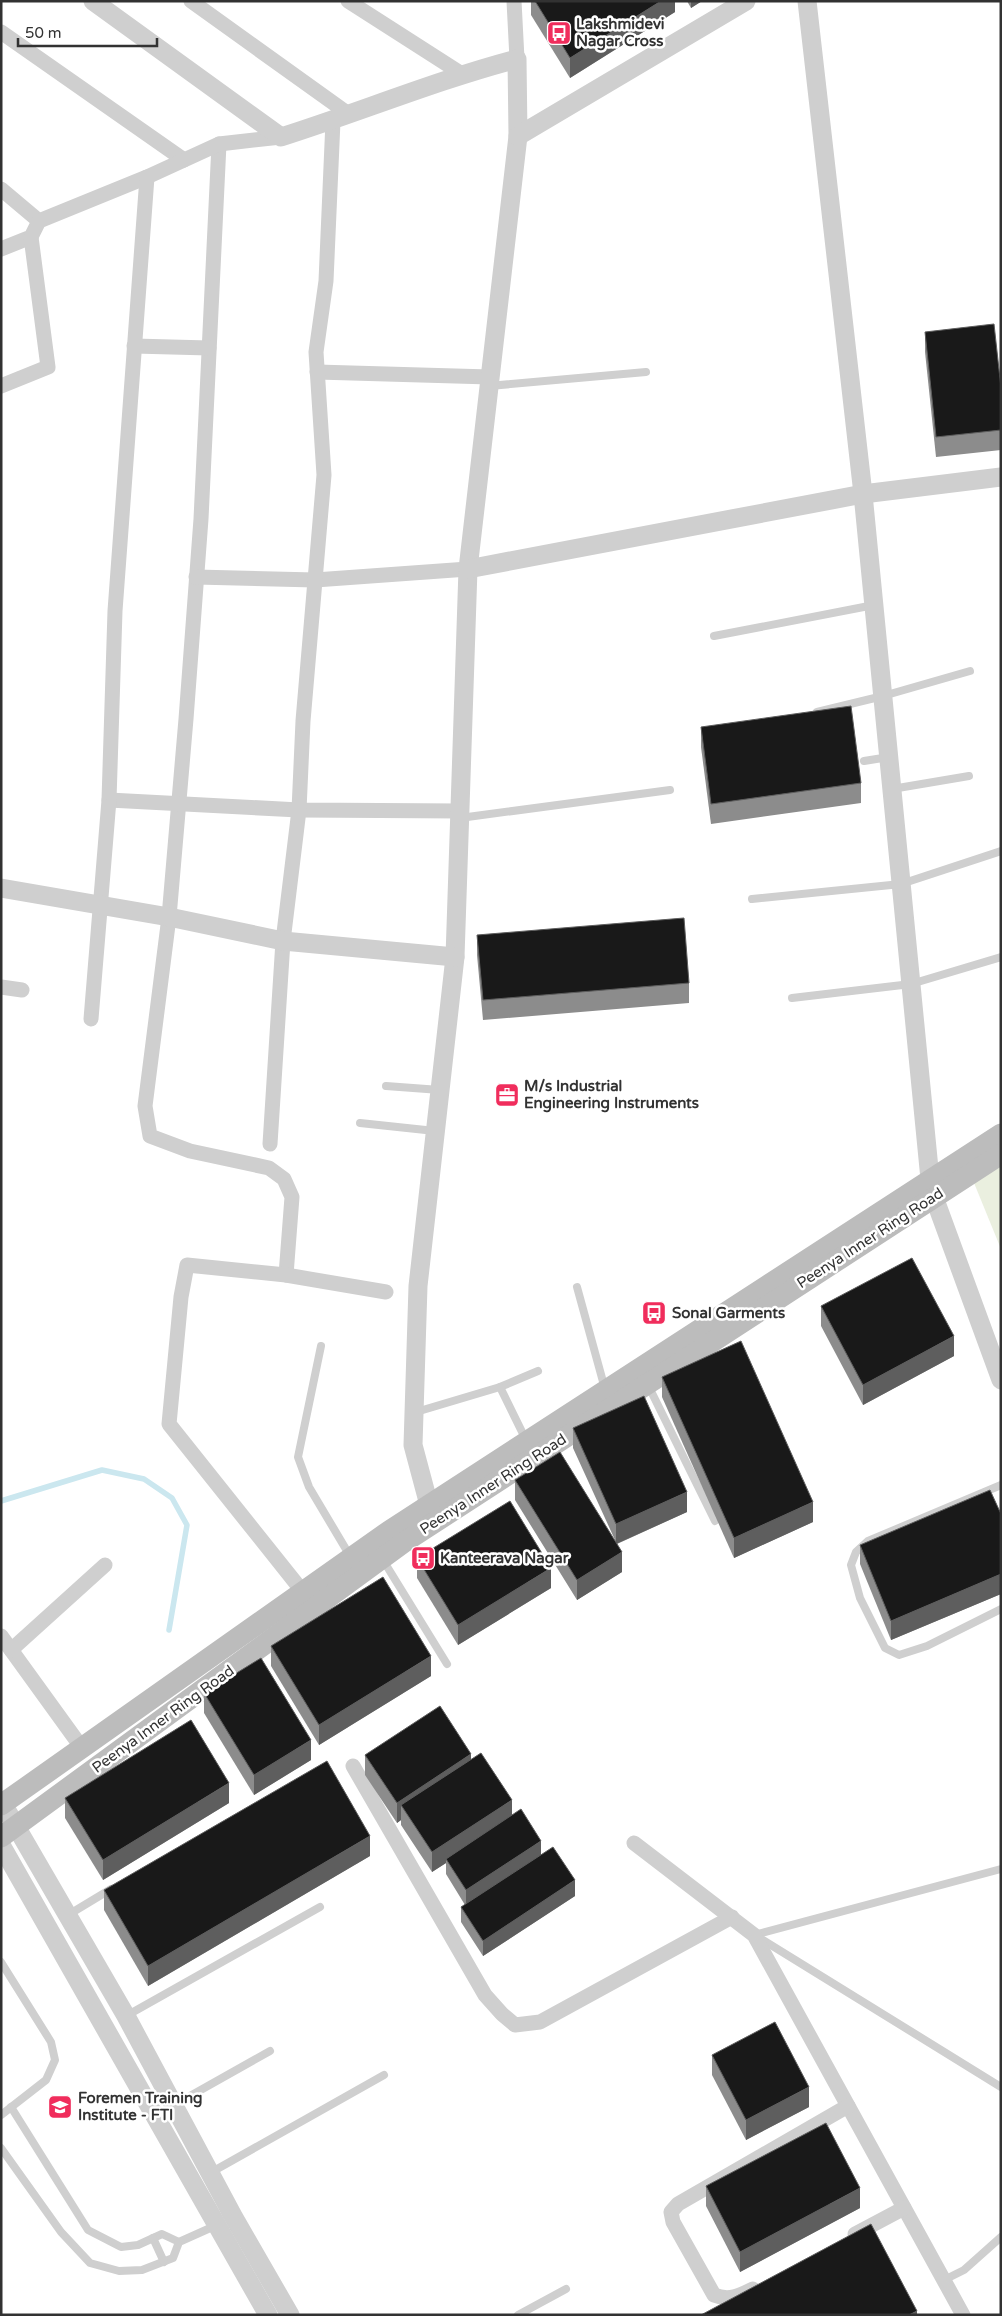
<svg xmlns="http://www.w3.org/2000/svg" width="1002" height="2316" viewBox="0 0 1002 2316" font-family="'Varela Round',sans-serif">
<style>
.green{fill:#eaefdf}
.lines{fill:none;stroke-linecap:round;stroke-linejoin:round}
.stream{stroke:#cbe7ef;stroke-width:5.5}
.service{stroke:#cfcfcf;stroke-width:8}
.minor{stroke:#cfcfcf;stroke-width:15}
.tertiary{stroke:#cfcfcf;stroke-width:19}
.secondary{stroke:#bcbcbc;stroke-width:21}
.wall{fill:#8c8c8c}
.shaded-wall{fill:#5e5e5e}
.building{fill:#191919;stroke:#5e5e5e}
.labels{text-anchor:middle;stroke-width:5;stroke-linejoin:round;paint-order:stroke}
.poi-label{font-size:15px;font-weight:bold;fill:#323232;stroke:#fff;text-anchor:start}
.street-label{font-size:15px;fill:#323232;stroke:#fff}
</style>
<rect width="100%" height="100%" fill="#fff"/>
<polygon class="green" points="1001,1162 1001,1249 972,1178"/>
<g class="lines">
<polyline class="stream" points="1,1501 102,1470 144,1479 172,1498 187,1525 169,1630"/>
<g class="service">
<polyline points="489,386 646,372"/>
<polyline points="714,636 874,605"/>
<polyline points="817,712 883,696 970,671"/>
<polyline points="864,761 889,757"/>
<polyline points="892,789 969,776"/>
<polyline points="460,818 670,790"/>
<polyline points="752,899 901,884 1001,851"/>
<polyline points="792,998 911,984 1001,957"/>
<polyline points="386,1086 440,1090"/>
<polyline points="360,1123 435,1131"/>
<polyline points="577,1287 605,1389"/>
<polyline points="321,1346 298,1457 309,1487 350,1556"/>
<polyline points="648,1385 715,1521"/>
<polyline points="500,1387 538,1371"/>
<polyline points="416,1412 500,1387 526,1440"/>
<polyline points="1001,1485 868,1541 856,1552 851,1565 860,1598 885,1648 899,1655 927,1646 1001,1609"/>
<polyline points="383,1560 447,1664"/>
<polyline points="68,1915 111,1889"/>
<polyline points="754,1935 1001,1869"/>
<polyline points="758,1937 1001,2087"/>
<polyline points="1,1962 51,2042 55,2060 46,2080 1,2115"/>
<polyline points="126,2016 320,1907"/>
<polyline points="174,2105 270,2051"/>
<polyline points="11,2107 88,2230 121,2247 138,2245 162,2234 179,2242"/>
<polyline points="1,2148 61,2232 90,2263 119,2271 142,2270 173,2258 179,2242 217,2225"/>
<polyline points="210,2173 384,2075"/>
<polyline points="153,2238 164,2262"/>
<polyline points="944,2280 964,2270 1001,2237"/>
<polyline points="518,2315 566,2289"/>
</g>
<g class="minor">
<polyline points="191,1 350,115"/>
<polyline points="348,1 462,74"/>
<polyline points="514,1 517,59"/>
<polyline points="1,32 184,160"/>
<polyline points="219,144 201,519 186,719 169,917 145,1106 150,1136 190,1151 269,1168 284,1179 292,1197 286,1275"/>
<polyline points="1,189 39,221"/>
<polyline points="1,249 31,237 39,221 147,177 219,144 281,137"/>
<polyline points="134,346 209,348"/>
<polyline points="317,372 490,377"/>
<polyline points="1,386 48,367 31,237"/>
<polyline points="196,577 315,580 468,569"/>
<polyline points="109,800 299,810 460,811"/>
<polyline points="1,987 22,990"/>
<polyline points="91,1019 109,800 115,611 147,177"/>
<polyline points="270,1144 283,941 299,810 303,721 324,475 316,352 326,281 333,121"/>
<polyline points="303,1592 169,1424 181,1297 187,1265 286,1275 386,1292"/>
<polyline points="1,1636 82,1748"/>
<polyline points="11,1650 105,1565"/>
<polyline points="353,1766 485,1995 502,2014 515,2025 540,2022 732,1917"/>
<polyline points="634,1843 754,1935 963,2315"/>
<polyline points="855,2234 904,2208"/>
<path d="M753,2289c-14,7 -24,12 -39,6l-41,-73 -2,-10 7,-8 170,-98"/>
</g>
<g class="tertiary">
<path d="M93,1l188,136c79,-25 156,-57 236,-78l1,77 -50,433 -13,388 -37,329 -5,159 16,60 6,13"/>
<polyline points="807,1 863,494 930,1179 934,1197 1001,1380"/>
<polyline points="518,136 746,1"/>
<polyline points="468,569 863,494 1001,477"/>
<polyline points="1,888 169,917 283,941 455,957"/>
<polyline points="3,1804 126,2016 233,2216 290,2315"/>
<polyline points="1,1845 268,2315"/>
</g>
<g class="secondary">
<polyline points="1,1805 389,1531 1001,1134"/>
<polyline points="1,1837 403,1543 1001,1154"/>
</g>
</g>
<g class="wall">
<polygon points="531,1 675,1 675,12 570,78 531,15"/>
<polygon points="687,1 702,1 691,8"/>
<polygon points="925,332 1001,388 1001,450 936,457 925,352"/>
<polygon points="701,727 861,783 861,803 711,824 701,747"/>
<polygon points="477,935 689,983 689,1003 483,1020 477,955"/>
<polygon points="821,1306 954,1356 863,1405 821,1326"/>
<polygon points="662,1377 813,1522 734,1558 662,1397"/>
<polygon points="573,1428 687,1512 617,1544 622,1572 577,1600 515,1500 515,1480 615,1540 573,1448"/>
<polygon points="1001,1514 1001,1594 891,1640 860,1564 860,1545"/>
<polygon points="417,1558 551,1588 458,1645 417,1578"/>
<polygon points="271,1646 431,1676 319,1745 271,1666"/>
<polygon points="204,1693 311,1760 254,1795 204,1713"/>
<polygon points="365,1755 471,1759 512,1815 541,1854 575,1896 483,1956 461,1922 461,1907 465,1905 446,1874 446,1863 432,1872 401,1825 401,1820 397,1823 365,1775"/>
<polygon points="65,1798 229,1803 103,1880 65,1818"/>
<polygon points="370,1856 148,1986 104,1910 104,1890"/>
<polygon points="712,2055 809,2107 746,2140 712,2075"/>
<polygon points="706,2186 860,2208 740,2272 706,2206"/>
</g>
<g class="shaded-wall">
<polygon points="661,1 675,1 675,12 570,78 570,58"/>
<polygon points="691,1 702,1 691,8"/>
<polygon points="954,1336 954,1356 863,1405 863,1385"/>
<polygon points="687,1492 687,1512 616,1544 616,1524"/>
<polygon points="813,1502 813,1522 734,1558 734,1538"/>
<polygon points="622,1552 622,1572 577,1600 577,1580"/>
<polygon points="551,1568 551,1588 458,1645 458,1625"/>
<polygon points="1001,1574 1001,1594 891,1640 891,1621"/>
<polygon points="431,1656 431,1676 319,1745 319,1725"/>
<polygon points="311,1740 311,1760 254,1795 254,1775"/>
<polygon points="471,1754 471,1774 401,1805 401,1820 397,1823 397,1803"/>
<polygon points="229,1783 229,1803 103,1880 103,1860"/>
<polygon points="512,1800 512,1820 446,1859 446,1863 432,1872 432,1852"/>
<polygon points="370,1836 370,1856 148,1986 148,1966"/>
<polygon points="541,1841 541,1856 466,1906 466,1890"/>
<polygon points="575,1880 575,1896 483,1956 483,1941"/>
<polygon points="809,2087 809,2107 746,2140 746,2120"/>
<polygon points="860,2188 860,2208 740,2272 740,2252"/>
<polygon points="917,2311 917,2315 909,2315"/>
</g>
<g class="building">
<polygon points="535,1 661,1 570,58"/>
<polygon points="994,324 1001,388 1001,430 936,437 925,332"/>
<polygon points="851,706 861,783 711,804 701,727"/>
<polygon points="684,918 689,983 483,1000 477,935"/>
<polygon points="912,1258 954,1336 863,1385 821,1306"/>
<polygon points="741,1341 813,1502 734,1538 662,1377"/>
<polygon points="644,1396 687,1492 616,1524 573,1428"/>
<polygon points="560,1452 622,1552 577,1580 515,1480"/>
<polygon points="990,1490 1001,1514 1001,1574 891,1621 860,1545"/>
<polygon points="510,1501 551,1568 458,1625 417,1558"/>
<polygon points="383,1577 431,1656 319,1725 271,1646"/>
<polygon points="261,1658 311,1740 254,1775 204,1693"/>
<polygon points="440,1706 471,1754 397,1803 365,1755"/>
<polygon points="191,1720 229,1783 103,1860 65,1798"/>
<polygon points="481,1753 512,1800 432,1852 401,1805"/>
<polygon points="327,1761 370,1836 148,1966 104,1890"/>
<polygon points="521,1809 541,1841 466,1890 446,1859"/>
<polygon points="553,1847 575,1880 483,1941 461,1907"/>
<polygon points="775,2022 809,2087 746,2120 712,2055"/>
<polygon points="826,2123 860,2188 740,2252 706,2186"/>
<polygon points="871,2224 917,2311 909,2315 701,2315"/>
</g>
<defs>
<symbol id="bus-square" viewBox="-11 -11 22 22"><rect x="-9" y="-9" width="18" height="18" rx="4" fill="#f02d5c" stroke="#fff"/><path d="M-5-6H5V4H4V6H2V4H-2V6H-4V4H-5ZM-3.5-4V0h7V-4ZM-3.5 1.2v1.5H-2V1.2ZM2 1.2v1.5H3.5V1.2Z" fill="#fff"/></symbol>
<symbol id="office-square" viewBox="-11 -11 22 22"><rect x="-9" y="-9" width="18" height="18" rx="4" fill="#f02d5c" stroke="#fff"/><path d="M-6-3h4V-5.5h4V-3h4V5H-6ZM-1-4.5V-3h2v-1.5ZM-6 0V1H6V0Z" fill="#fff"/></symbol>
<symbol id="university-square" viewBox="-11 -11 22 22"><rect x="-9" y="-9" width="18" height="18" rx="4" fill="#f02d5c" stroke="#fff"/><path d="M0-5L7-2L0 1L-7-2ZM-4 1L0 2.5L4 1V4Q0 6-4 4Z" fill="#fff"/></symbol>
</defs>
<g fill-rule="evenodd">
<use href="#bus-square" x="545" y="19" width="28" height="28"/>
<use href="#office-square" x="493" y="1081" width="28" height="28"/>
<use href="#bus-square" x="640" y="1299" width="28" height="28"/>
<use href="#bus-square" x="409" y="1544" width="28" height="28"/>
<use href="#university-square" x="46" y="2093" width="28" height="28"/>
</g>
<g class="labels">
<g class="poi-label">
<text x="576" y="29">Lakshmidevi<tspan x="576" dy="17">Nagar Cross</tspan></text>
<text x="524" y="1091">M/s Industrial<tspan x="524" dy="17">Engineering Instruments</tspan></text>
<text x="672" y="1318">Sonal Garments</text>
<text x="440" y="1563">Kanteerava Nagar</text>
<text x="78" y="2103">Foremen Training<tspan x="78" dy="17">Institute - FTI</tspan></text>
</g>
<g class="street-label">
<text transform="translate(870 1238) rotate(-33)" y="5">Peenya Inner Ring Road</text>
<text transform="translate(493 1484) rotate(-33)" y="5">Peenya Inner Ring Road</text>
<text transform="translate(163 1719) rotate(-36)" y="5">Peenya Inner Ring Road</text>
</g>
</g>
<rect width="1002" height="2316" fill="none" stroke="#323232" stroke-width="5"/>
<path d="M18 38v8h139v-8" fill="none" stroke="#323232" stroke-width="2.5"/>
<text x="25" y="38" font-size="15" fill="#323232" stroke="#ffffff" stroke-width="4" paint-order="stroke">50 m</text>
</svg>
